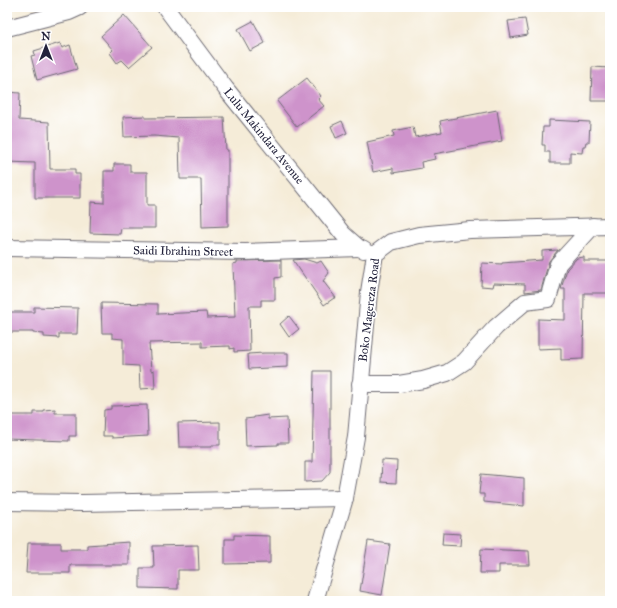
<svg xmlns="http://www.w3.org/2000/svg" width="617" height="608" viewBox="0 0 617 608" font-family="'IM FELL Great Primer',serif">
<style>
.building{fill:#ce93cb}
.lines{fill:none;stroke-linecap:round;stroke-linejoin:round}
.minor-casing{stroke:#6c6972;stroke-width:18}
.minor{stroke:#fff;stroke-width:16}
.labels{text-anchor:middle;stroke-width:3.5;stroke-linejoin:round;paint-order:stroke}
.street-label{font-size:12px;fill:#22223b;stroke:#fff}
</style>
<rect width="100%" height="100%" fill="#fff"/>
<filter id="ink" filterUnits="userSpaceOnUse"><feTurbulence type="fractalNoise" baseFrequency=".025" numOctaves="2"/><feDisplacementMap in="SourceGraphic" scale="8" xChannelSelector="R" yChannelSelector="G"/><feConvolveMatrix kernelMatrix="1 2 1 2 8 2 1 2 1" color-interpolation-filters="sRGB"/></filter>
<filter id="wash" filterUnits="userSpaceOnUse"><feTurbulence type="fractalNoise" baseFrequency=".012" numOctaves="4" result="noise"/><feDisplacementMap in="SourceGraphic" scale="16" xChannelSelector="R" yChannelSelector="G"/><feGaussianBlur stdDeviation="0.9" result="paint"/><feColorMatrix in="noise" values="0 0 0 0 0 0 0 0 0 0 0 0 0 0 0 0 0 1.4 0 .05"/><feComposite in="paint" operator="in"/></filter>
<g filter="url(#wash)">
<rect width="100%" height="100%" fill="#f5ecd8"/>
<g id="blocks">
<g class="building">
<polygon points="124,15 152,47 129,67 122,60 117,63 110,53 113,50 101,36"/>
<polygon points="525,19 528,35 511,38 508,21"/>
<polygon points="253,21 265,43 250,51 238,29"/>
<polygon points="60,43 62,48 70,45 77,69 37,80 31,56 35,55 34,51"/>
<polygon points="592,67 610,68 610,101 591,101"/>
<polygon points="307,78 321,96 318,99 324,106 297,127 277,101"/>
<polygon points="7,92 20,93 19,120 49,122 50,169 75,169 75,174 80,174 80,198 35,198 35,163 7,162"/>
<polygon points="497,110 502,141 434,154 435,159 421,162 422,168 393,173 393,168 373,172 367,142 394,136 393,131 413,127 415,137 442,132 440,121"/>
<polygon points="145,116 145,118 224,117 226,150 228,150 228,226 202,227 201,179 180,179 179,138 154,136 124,137 123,117"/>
<polygon points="549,120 590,122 589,142 586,142 585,146 583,146 582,153 570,152 570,163 550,163 550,152 545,152 545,145 542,145 543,127 549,127"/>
<polygon points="342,121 347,133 336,138 331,126"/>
<polygon points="114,164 130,164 130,172 147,172 147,205 155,205 155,228 121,228 120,234 90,233 91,202 104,203 104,171 114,171"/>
<polygon points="558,250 549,261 541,290 525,292 525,284 494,283 493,287 481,286 482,263 502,264 502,263 542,260 542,251"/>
<polygon points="584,257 584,261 610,261 610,293 584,293 583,359 561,360 561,348 538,349 538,319 565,320 565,289 561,289 567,269 577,258"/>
<polygon points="304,259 317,263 321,261 329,273 323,281 336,298 334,298 324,305 293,260"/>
<polygon points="281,260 281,277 275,278 275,300 261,300 261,306 249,306 250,351 234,352 234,348 230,349 230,346 202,347 202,342 149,343 151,371 154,370 155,388 140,389 139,366 123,365 123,339 112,338 112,333 102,333 101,303 158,304 158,314 206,312 207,318 235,317 233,264 237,263 237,261"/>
<polygon points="34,307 78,308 77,334 59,334 59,338 44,337 44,334 33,333 33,332 7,332 7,312 34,312"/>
<polygon points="289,316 299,329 289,337 280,324"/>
<polygon points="264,353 288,353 288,367 249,369 248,354"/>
<polygon points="314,371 330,371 330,472 322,481 305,482 305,462 312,462"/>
<polygon points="147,405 148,436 112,438 112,436 103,436 104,410 111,409 111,406"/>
<polygon points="55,409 55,413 76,413 76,436 69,436 69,441 7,439 7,415 34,415 34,412 43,412 43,410"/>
<polygon points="268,415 268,419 287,418 288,443 278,443 278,445 246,446 245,419 254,418 254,417"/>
<polygon points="220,422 220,445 212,445 212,447 179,447 178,423"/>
<polygon points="382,460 397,461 396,483 381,482"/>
<polygon points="481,474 524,478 524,506 484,502 484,494 479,494"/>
<polygon points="443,533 461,534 460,546 442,545"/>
<polygon points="234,535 270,536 270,563 225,564 225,539 234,539"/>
<polygon points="368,541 390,544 382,595 360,591"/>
<polygon points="129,542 129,565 70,565 70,573 26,573 28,543 61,543 61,549 87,549 87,545"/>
<polygon points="198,545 199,570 178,570 178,589 140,588 140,568 154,568 153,546"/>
<polygon points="481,549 529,551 530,565 499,565 499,573 480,573"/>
</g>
</g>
</g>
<g filter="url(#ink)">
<use href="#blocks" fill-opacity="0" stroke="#6c6972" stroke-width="1"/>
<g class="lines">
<defs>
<g id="minor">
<polyline points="165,7 226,89 343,234 359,248 364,250"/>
<polyline points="7,28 69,12 80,7"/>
<polyline points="7,248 245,252 359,248"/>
<polyline points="360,384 399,384 423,380 447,373 464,362 496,327 525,302 548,299 558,264 593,226"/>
<polyline points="7,502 82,503 345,498"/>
<polyline points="315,601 345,498 356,437 369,292 375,254 391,242 419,235 470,230 610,226"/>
</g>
</defs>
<use href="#minor" class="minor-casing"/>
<use href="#minor" class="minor"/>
</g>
</g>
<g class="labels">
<g class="street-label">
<text transform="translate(264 136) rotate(51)" y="4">Lulu Makindara Avenue</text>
<text transform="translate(183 251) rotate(1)" y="4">Saidi Ibrahim Street</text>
<text transform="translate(369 310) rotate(-83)" y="4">Boko Magereza Road</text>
</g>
</g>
<rect width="617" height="608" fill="none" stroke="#fff" stroke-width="24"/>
<g transform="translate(46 46)" stroke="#ffffff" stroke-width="3" paint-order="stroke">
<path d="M0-3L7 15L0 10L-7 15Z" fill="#22223b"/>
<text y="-6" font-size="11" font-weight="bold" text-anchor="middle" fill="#22223b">N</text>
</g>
</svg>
